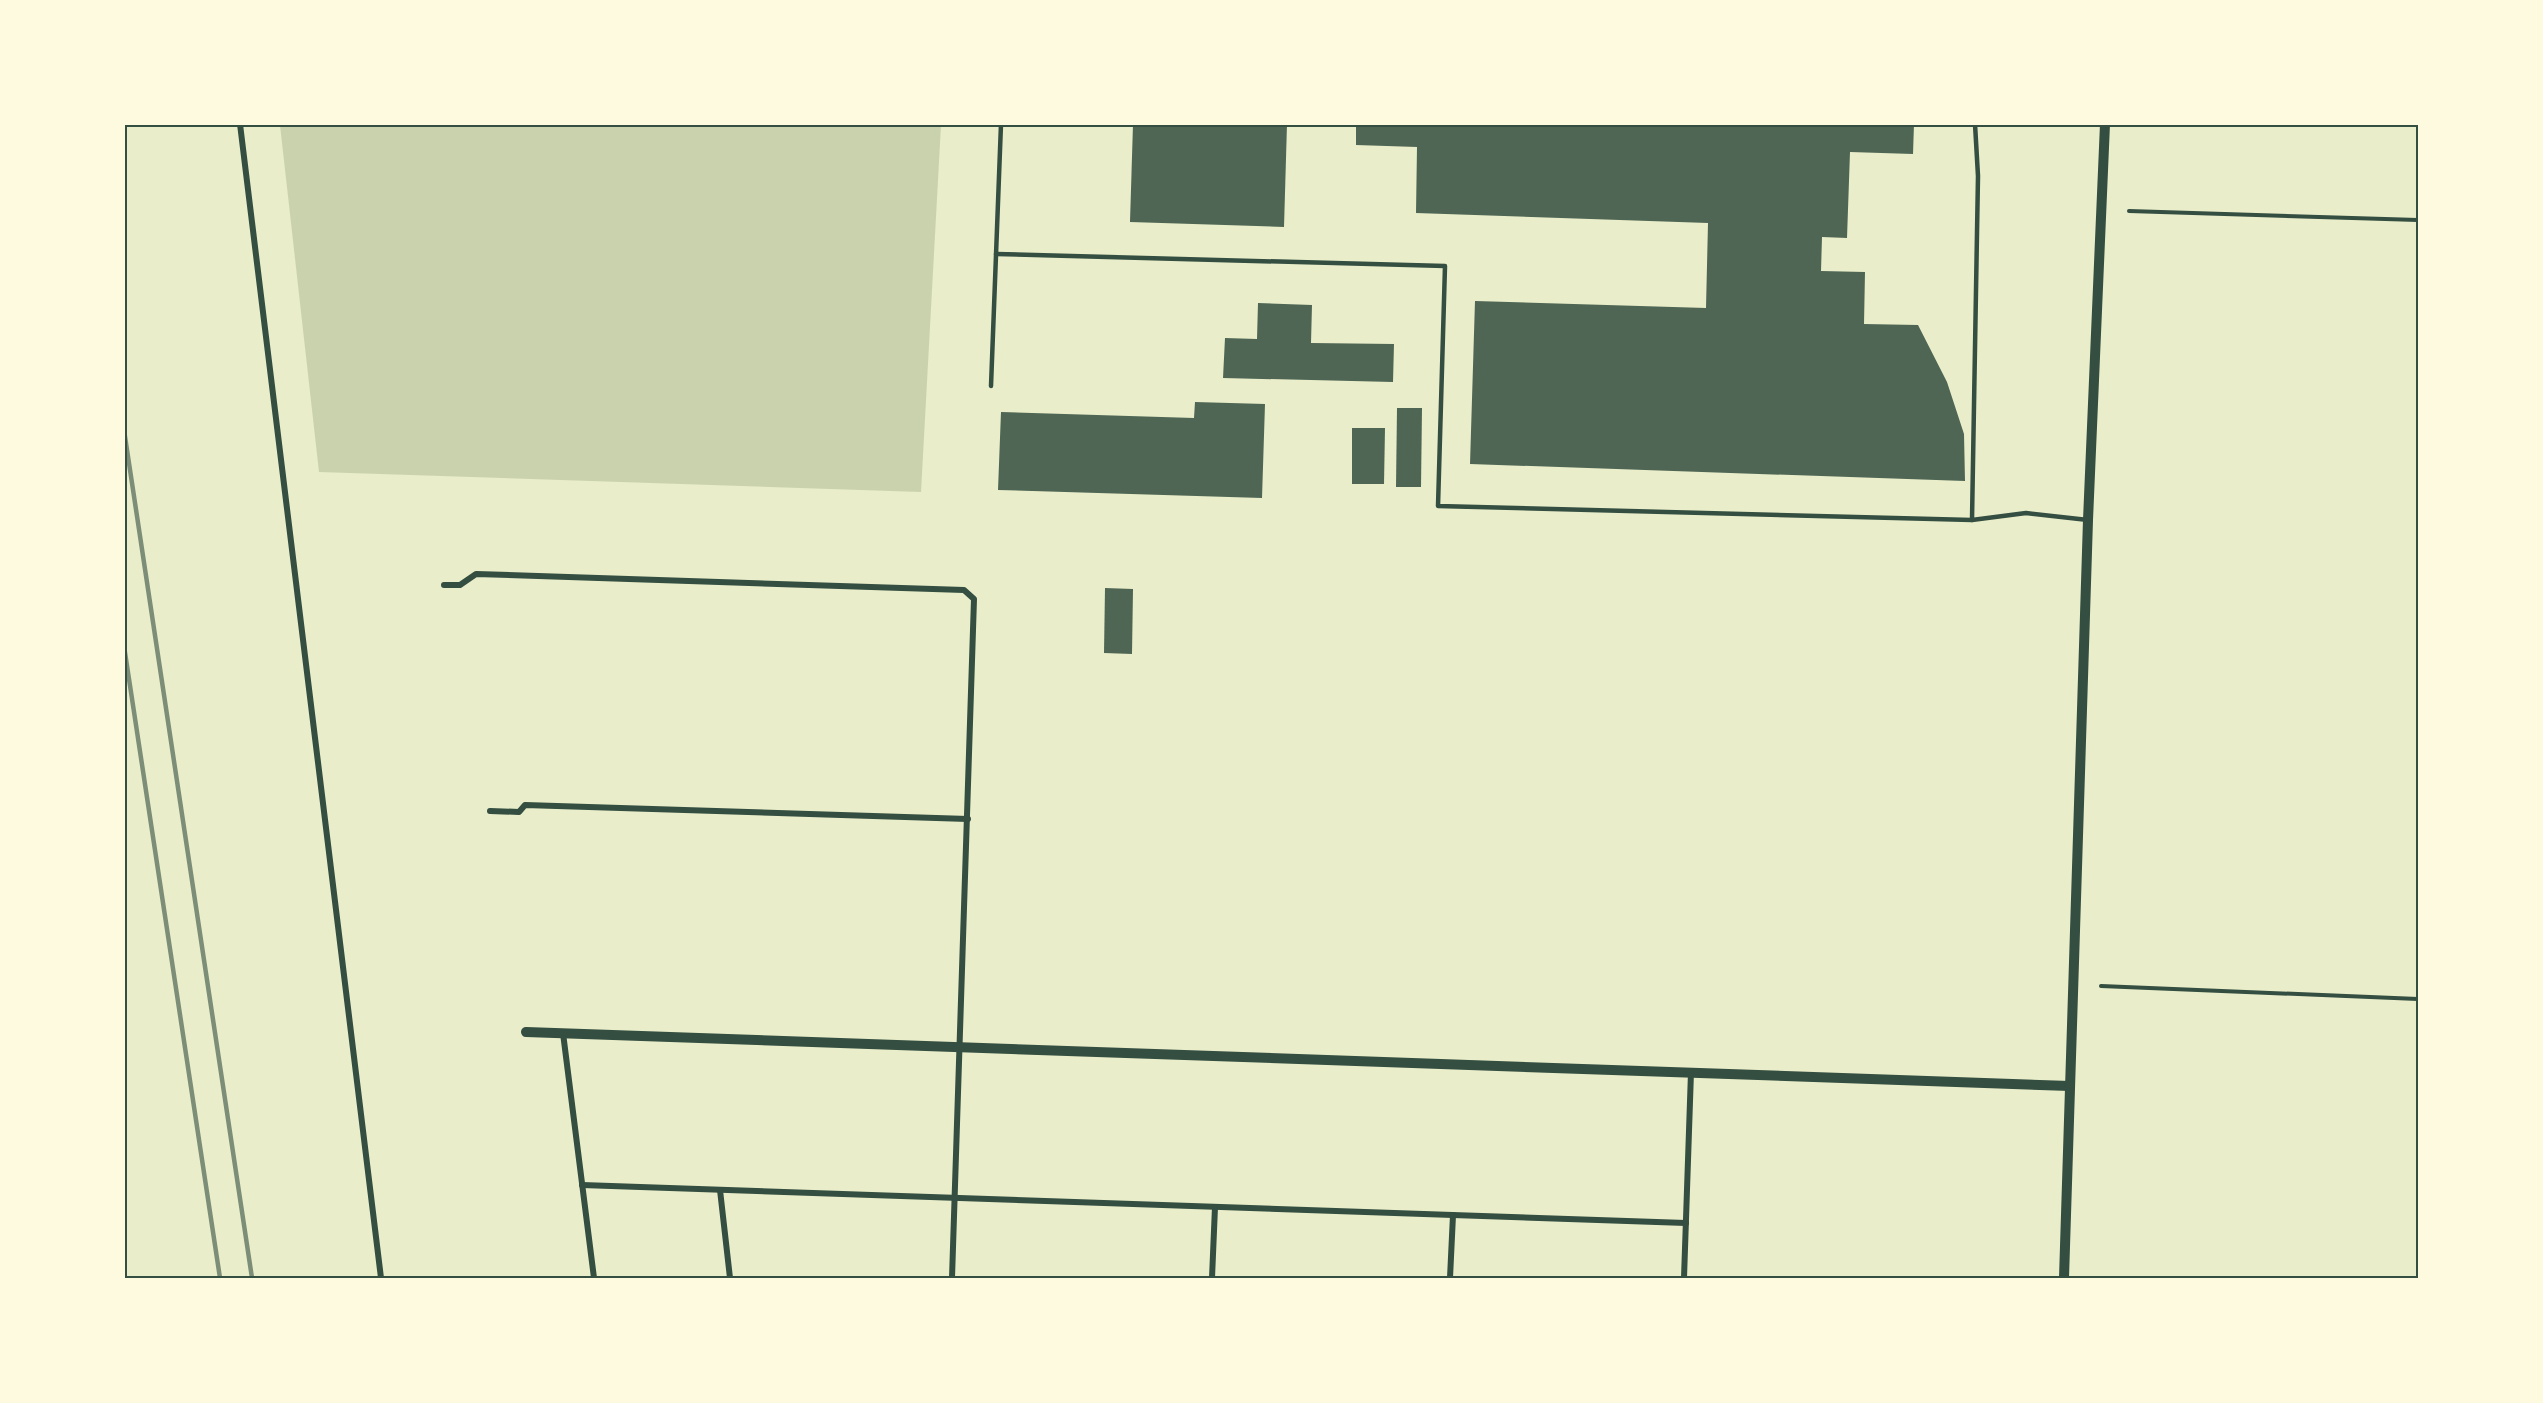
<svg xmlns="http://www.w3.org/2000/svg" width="2543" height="1403" viewBox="0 0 2543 1403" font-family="'Fira Sans',sans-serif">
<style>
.green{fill:#cad2ad}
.building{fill:#4f6655}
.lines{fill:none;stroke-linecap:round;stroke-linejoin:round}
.path{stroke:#344e41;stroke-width:4}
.service{stroke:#344e41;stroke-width:4.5}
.minor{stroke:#344e41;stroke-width:6}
.tertiary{stroke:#344e41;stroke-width:10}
.rail{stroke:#7c8e77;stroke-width:4.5}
.neatline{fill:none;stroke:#344e41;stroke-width:2}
</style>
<rect width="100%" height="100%" fill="#e9edc9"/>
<polygon class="green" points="280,125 941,125 921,492 319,472"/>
<g class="building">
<polygon points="1133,124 1287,124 1284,227 1130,222"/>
<polygon points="1356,124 1914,124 1913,154 1850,152 1847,238 1822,237 1821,271 1865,272 1864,324 1918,325 1947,382 1964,434 1965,481 1470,464 1475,301 1706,308 1708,223 1416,213 1417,147 1356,145"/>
<polygon points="1258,303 1312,305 1311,343 1394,344 1393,382 1223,378 1225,338 1257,339"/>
<polygon points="1195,402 1265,404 1262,498 998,490 1001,412 1194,418"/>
<polygon points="1397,408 1422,408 1421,487 1396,487"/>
<polygon points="1352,428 1385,428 1384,484 1352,484"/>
<polygon points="1105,588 1133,589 1132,654 1104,653"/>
</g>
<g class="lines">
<g class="path">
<polyline points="2129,211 2418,220"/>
<polyline points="2101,986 2418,999"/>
</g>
<g class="service">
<polyline points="996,254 1445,266 1438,506 1972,520 2026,513 2088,520"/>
<polyline points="991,386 1001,124"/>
<polyline points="1972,520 1978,176 1975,124"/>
</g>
<g class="minor">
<polyline points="240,124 381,1278"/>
<polyline points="444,585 460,585 476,574 964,590 974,599 952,1278"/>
<polyline points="490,811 519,812 525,805 968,819"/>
<polyline points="563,1033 594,1278"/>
<polyline points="582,1185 1686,1223"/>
<polyline points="720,1190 730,1278"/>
<polyline points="1212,1278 1215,1207"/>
<polyline points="1450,1278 1453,1215"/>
<polyline points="1684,1278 1691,1072"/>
</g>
<g class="tertiary">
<polyline points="526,1032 2070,1086"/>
<polyline points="2064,1278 2088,520 2105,124"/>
</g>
<g class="rail">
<polyline points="124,430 252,1278"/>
<polyline points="124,646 220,1278"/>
</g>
</g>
<rect width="2543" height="1403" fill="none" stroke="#fefae0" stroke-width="252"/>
<rect x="126" y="126" width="2291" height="1151" class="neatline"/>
</svg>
